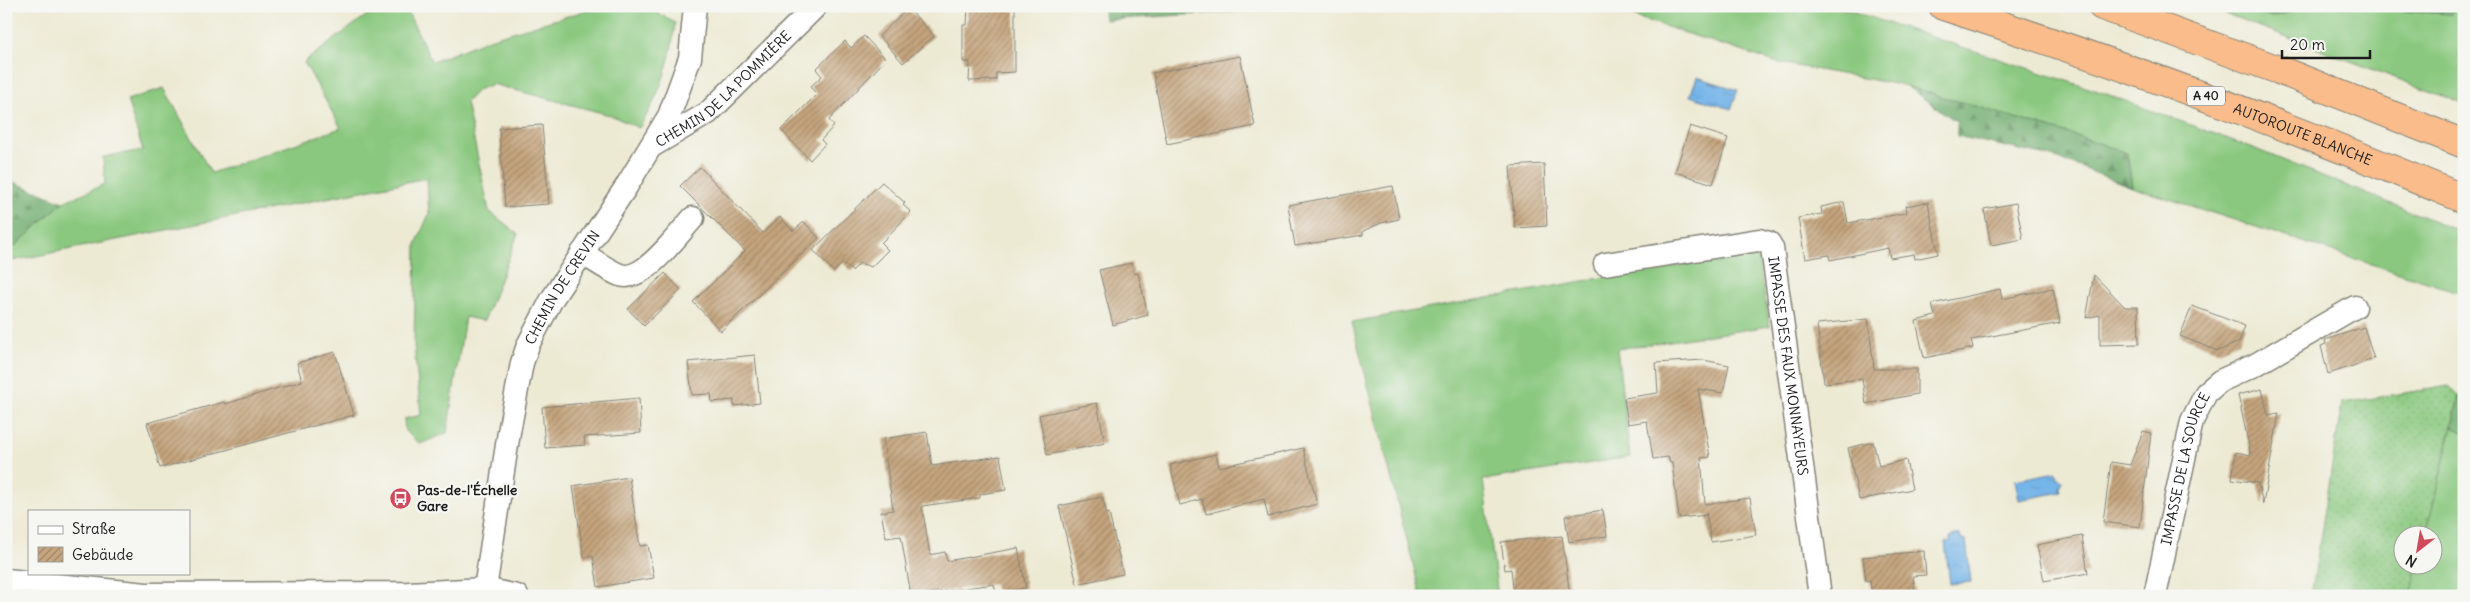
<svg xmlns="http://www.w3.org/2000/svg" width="2470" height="602" viewBox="0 0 2470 602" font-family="Delius,sans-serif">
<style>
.grass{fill:#89c87e;stroke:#52724d}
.forest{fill:url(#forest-firs);stroke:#456444}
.garden{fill:url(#garden-dots);stroke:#52724d}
.water{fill:url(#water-ripples);stroke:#496882}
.building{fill:url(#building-hatch)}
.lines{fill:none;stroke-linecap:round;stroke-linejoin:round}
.minor-casing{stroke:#848378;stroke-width:25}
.motorway-casing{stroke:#848378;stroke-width:30}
.minor{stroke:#fff;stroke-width:22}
.motorway{stroke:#f9bc8a;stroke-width:28}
.labels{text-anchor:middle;stroke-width:5;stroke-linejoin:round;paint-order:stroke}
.shield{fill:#f6f6f2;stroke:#5d5d5c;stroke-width:1}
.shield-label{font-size:12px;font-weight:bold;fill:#1c1c1c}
.street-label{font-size:14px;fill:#1c1c1c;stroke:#f6f6f2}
.poi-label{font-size:14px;font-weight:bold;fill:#1c1c1c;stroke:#f6f6f2;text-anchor:start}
</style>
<defs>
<pattern id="forest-firs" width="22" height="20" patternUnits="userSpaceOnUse" patternTransform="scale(1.25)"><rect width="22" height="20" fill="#6eac6d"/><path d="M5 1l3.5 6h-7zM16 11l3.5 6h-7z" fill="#5a8b59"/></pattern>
<pattern id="garden-dots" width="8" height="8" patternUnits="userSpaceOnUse" patternTransform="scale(1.25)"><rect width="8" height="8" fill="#89c87e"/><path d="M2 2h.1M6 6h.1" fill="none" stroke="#76ab6c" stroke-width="1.8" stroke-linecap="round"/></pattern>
<pattern id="water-ripples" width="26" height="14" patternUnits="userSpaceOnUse" patternTransform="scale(1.25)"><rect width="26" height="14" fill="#76b5e9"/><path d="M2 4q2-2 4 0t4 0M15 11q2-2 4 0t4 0" fill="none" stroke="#669bc7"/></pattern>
<pattern id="building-hatch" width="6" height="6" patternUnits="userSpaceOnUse" patternTransform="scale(1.25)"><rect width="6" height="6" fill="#c5a57e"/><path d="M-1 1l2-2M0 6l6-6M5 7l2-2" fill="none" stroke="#9f8666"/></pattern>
</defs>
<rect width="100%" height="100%" fill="#f6f6f2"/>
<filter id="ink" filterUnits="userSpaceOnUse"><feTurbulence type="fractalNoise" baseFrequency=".02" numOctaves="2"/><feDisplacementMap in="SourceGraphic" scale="10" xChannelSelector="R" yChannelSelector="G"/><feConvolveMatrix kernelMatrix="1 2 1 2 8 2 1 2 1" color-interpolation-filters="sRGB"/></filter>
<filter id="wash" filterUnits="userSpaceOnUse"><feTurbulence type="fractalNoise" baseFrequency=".0096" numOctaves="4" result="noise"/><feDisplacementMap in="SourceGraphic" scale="20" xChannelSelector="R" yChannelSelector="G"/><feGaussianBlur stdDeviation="1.12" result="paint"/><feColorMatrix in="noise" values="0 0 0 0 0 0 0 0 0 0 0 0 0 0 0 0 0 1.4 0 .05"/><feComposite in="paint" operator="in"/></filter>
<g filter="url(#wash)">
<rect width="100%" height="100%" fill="#edead4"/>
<g class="grass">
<path d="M379,6h26l27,56 57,-23 106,-31 51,-2 29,17c-4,39 -15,72 -36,105l-29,-13 -118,-31 -14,6 -12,12 23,109 29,23 -34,87 -19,-4 -18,116 -27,11 -15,-13 -1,-12 17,-4 -7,-71 2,-100 13,-30 -2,-36 -421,84v-12l9,-4 48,-44 42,-18 -2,-27 40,-7 -16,-50 37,-12 47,85 130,-45 -37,-66z"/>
<polygon points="1602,6 1836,6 2101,92 2253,148 2464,233 2464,294 2132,187 2127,153 2090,140 1906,86 1775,62"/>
<polygon points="2205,6 2240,6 2272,17 2308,6 2386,6 2402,11 2451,14 2456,6 2464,6 2464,104"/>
<polygon points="1757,254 1770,326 1617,349 1630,457 1483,480 1498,596 1421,596 1352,322 1606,277"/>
<polygon points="2452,427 2464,433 2464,596 2411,596 2418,565 2432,564 2432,534 2426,534"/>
</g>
<g class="forest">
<polygon points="1103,6 1325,6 1105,20"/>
<polygon points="2240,6 2308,6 2272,17"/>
<polygon points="2386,6 2456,6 2451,14 2402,11"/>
<polygon points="1906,86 2090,140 2127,153 2132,187 2056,158 1957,136 1957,122"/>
<polygon points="6,179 63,202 15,246 6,250"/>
<polygon points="2459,395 2464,397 2464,433 2452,427"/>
</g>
<polygon class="garden" points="2449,386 2459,395 2426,534 2402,534 2402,564 2418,565 2411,596 2311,596 2342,403"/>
<g class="water">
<polygon points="1697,77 1738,90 1731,109 1690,96"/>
<polygon points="2056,472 2058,477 2063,481 2060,487 2061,492 2019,500 2015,480"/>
<polygon points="1954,535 1959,535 1962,540 1966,540 1971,582 1950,584 1945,542 1950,542 1950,538"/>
</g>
<g id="blocks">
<g class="building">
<polygon points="968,6 1015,6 1015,72 996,73 996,80 969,81 970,62 963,62 963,25 967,25"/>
<polygon points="908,8 934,36 903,63 879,36"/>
<polygon points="864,36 886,59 829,120 834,126 821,140 825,144 810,160 781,130 817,94 810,87 822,76 816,69 845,41 851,48"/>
<polygon points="1240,56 1255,126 1167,144 1153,73"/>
<polygon points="542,125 549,204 505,207 499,128"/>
<polygon points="1690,126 1728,138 1713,184 1675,172"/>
<polygon points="1544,164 1547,226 1515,228 1510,166"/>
<polygon points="700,167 763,233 780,217 793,231 804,222 819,238 721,331 693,302 745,251 680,186"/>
<polygon points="882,182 905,203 903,205 911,212 881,243 888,250 871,267 860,263 852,271 843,263 834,272 813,250"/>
<polygon points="1393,186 1399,219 1381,223 1363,231 1363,235 1295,246 1288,205"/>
<polygon points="1844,202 1848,223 1906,213 1905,206 1928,202 1938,254 1915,259 1914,254 1890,258 1888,248 1830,260 1829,255 1805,259 1798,218 1822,214 1821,207"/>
<polygon points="2016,203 2023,239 1991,245 1984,209"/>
<polygon points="1131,263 1134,274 1138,273 1148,315 1113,325 1099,270"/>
<polygon points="665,273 681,290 644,326 628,309"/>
<polygon points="2094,275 2125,307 2138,307 2139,344 2100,345 2100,315 2086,318"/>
<polygon points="2053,288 2060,323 1971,340 1973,348 1924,358 1916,321 1935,316 1932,304 2000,289 2002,299"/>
<polygon points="2192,306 2245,326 2239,342 2218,351 2180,336"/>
<polygon points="1868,319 1874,369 1917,369 1917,394 1866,404 1862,379 1824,383 1817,324"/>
<polygon points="2364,327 2374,359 2328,374 2321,346 2326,344 2325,340"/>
<polygon points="335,352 354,415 160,468 147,423 224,402 225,404 302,381 297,363"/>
<polygon points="755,355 760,403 734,406 734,400 712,402 711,394 692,395 688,362"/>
<polygon points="1703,360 1729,365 1723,393 1698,389 1710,457 1701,458 1705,504 1750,498 1756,535 1711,542 1706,513 1707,515 1679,518 1672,463 1670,463 1668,457 1653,459 1647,421 1628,424 1624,398 1658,393 1656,363"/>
<polygon points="2262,389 2268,415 2279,413 2263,504 2258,483 2232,479 2236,452 2251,455 2238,395"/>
<polygon points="639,398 641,433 584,437 585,445 545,448 542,407"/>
<polygon points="1097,403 1105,443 1047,455 1039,415"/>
<polygon points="2143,431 2151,433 2140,527 2103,522 2111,462 2130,465"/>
<polygon points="927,432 932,466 1000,456 1006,490 980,494 980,498 922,506 930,555 945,552 947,561 1018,548 1026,588 996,593 994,584 911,596 901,536 886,538 881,512 893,510 883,439"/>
<polygon points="1873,442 1879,466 1906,460 1912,489 1859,500 1848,448"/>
<polygon points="1303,448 1317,504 1268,517 1264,499 1206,514 1202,499 1180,505 1170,465 1216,454 1219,467"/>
<polygon points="629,477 640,546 648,545 654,578 598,587 593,556 584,558 573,486"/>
<polygon points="1102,497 1107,514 1109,513 1123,574 1077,584 1059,506"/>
<polygon points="1603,510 1607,536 1569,542 1565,516"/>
<polygon points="1562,536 1570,596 1514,596 1511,569 1505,570 1501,542"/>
<polygon points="2082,536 2088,573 2044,581 2037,545"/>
<polygon points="1924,551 1926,575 1913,576 1915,596 1872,596 1870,580 1866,581 1863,557"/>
</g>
</g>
</g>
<g filter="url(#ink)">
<use href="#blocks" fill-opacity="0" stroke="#848378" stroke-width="1"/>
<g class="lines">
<defs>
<g id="minor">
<path id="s1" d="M652,146l56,-33 108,-107"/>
<path d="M582,253c12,7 25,17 38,22 24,8 58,-41 73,-57"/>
<path id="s2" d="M1605,264l154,-24 10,3 3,5 48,348"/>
<polyline points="6,580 146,594 408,593 485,589 517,596"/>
<path id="s3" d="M485,589l24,-157 13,-69 6,-18 24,-46 74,-112 43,-71 21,-58 5,-52"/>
<path id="s4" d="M2155,596l37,-175 14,-28 14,-12 35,-16 100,-58"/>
</g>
<g id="motorway">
<path id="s5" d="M1943,6c176,57 350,121 521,193"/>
<polyline points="2102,6 2279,70 2464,144"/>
</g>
</defs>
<use href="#minor" class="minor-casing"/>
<use href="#motorway" class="motorway-casing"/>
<use href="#minor" class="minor"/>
<use href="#motorway" class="motorway"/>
</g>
</g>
<defs>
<symbol id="bus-disc" viewBox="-11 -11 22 22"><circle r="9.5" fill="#d1495b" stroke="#f6f6f2"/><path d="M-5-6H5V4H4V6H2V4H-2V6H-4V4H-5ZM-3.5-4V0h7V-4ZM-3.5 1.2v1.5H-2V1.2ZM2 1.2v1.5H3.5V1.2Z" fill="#fff"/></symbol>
</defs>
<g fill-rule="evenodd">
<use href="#bus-disc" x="388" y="486" width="25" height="25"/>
</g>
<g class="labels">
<rect class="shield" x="2187" y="86.5" width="38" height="19" rx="4"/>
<g class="shield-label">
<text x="2206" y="100">A 40</text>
</g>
<g class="street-label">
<text dy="5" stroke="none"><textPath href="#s1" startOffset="92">CHEMIN DE LA POMMIÈRE</textPath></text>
<text dy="5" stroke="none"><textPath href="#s5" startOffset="382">AUTOROUTE BLANCHE</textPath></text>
<text dy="5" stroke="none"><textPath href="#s3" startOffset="315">CHEMIN DE CREVIN</textPath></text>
<text dy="5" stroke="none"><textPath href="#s2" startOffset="291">IMPASSE DES FAUX MONNAYEURS</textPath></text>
<text dy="5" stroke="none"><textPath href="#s4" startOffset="131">IMPASSE DE LA SOURCE</textPath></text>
</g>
<g class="poi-label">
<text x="417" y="495">Pas-de-l'Échelle<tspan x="417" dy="16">Gare</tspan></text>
</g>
</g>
<rect width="2470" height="602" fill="none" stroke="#f6f6f2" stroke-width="25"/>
<rect x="28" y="510" width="162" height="65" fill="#f6f6f2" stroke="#9f9f9c"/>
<rect x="38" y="526" width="25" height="8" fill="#ffffff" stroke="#9f9f9c"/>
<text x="72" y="534" font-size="15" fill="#1c1c1c">Straße</text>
<rect x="38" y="547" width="25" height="15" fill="url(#building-hatch)" stroke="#9f9f9c"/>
<text x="72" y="560" font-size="15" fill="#1c1c1c">Gebäude</text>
<g transform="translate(2418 550) rotate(211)"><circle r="24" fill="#f6f6f2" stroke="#9f9f9c"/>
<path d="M0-4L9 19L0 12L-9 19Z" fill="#d1495b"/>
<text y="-8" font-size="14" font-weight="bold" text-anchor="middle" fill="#1c1c1c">N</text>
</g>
<path d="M2282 50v8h88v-8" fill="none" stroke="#1c1c1c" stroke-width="2.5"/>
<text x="2290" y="50" font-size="15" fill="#1c1c1c" stroke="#f6f6f2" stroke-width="4" paint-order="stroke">20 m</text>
</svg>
